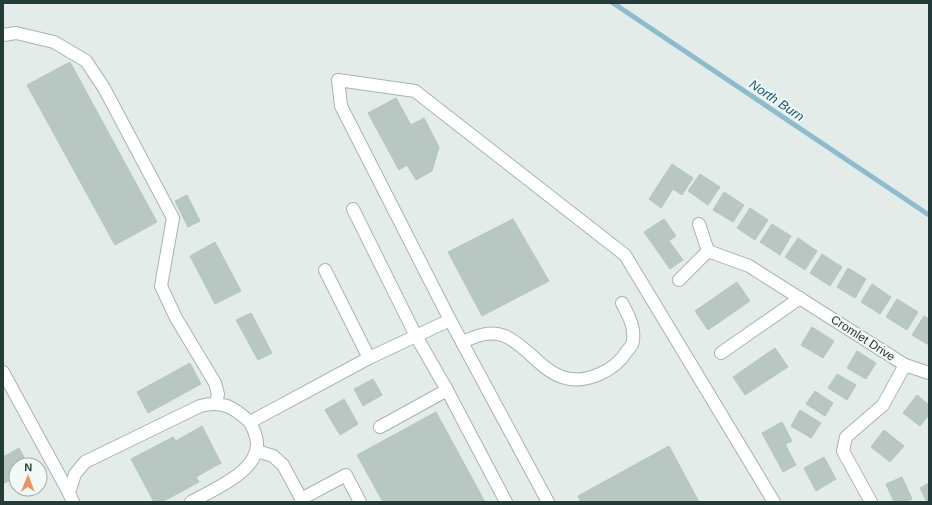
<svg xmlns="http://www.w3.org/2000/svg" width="932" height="505" viewBox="0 0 932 505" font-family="Helvetica,sans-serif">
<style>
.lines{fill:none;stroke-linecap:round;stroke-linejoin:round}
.stream{stroke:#8ebcce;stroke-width:5}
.building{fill:#b8c7c2;stroke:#b6c5c1}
.minor-casing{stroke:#a6b4b1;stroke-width:14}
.minor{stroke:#fff;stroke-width:12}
.labels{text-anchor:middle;stroke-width:4;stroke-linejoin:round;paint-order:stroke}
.street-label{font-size:12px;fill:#243c39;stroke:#f3f9f7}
.water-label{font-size:13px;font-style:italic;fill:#215c75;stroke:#f3f9f7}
</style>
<rect width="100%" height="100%" fill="#e3ece9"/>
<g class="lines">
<polyline class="stream" points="613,3 929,215"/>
</g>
<g class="building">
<polygon points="70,62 157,222 115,245 27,85"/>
<polygon points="396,98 411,125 424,118 439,147 432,171 416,180 407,165 399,170 368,113"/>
<polygon points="672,164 693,178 682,195 673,189 661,208 649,199"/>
<polygon points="700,174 720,187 708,205 688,191"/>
<polygon points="724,192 744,205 733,222 713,210"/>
<polygon points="187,195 200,221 188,227 175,201"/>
<polygon points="750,208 768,220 755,240 737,228"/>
<polygon points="513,219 549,281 482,316 448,252"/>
<polygon points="664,219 676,236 669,241 683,260 670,269 644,232"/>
<polygon points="772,224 791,236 780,255 760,242"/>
<polygon points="798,238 817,251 805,270 785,257"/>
<polygon points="215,242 241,291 215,304 190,256"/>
<polygon points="822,254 842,267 830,286 810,273"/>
<polygon points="848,268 866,279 855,298 837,287"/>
<polygon points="737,282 750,301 708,330 695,311"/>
<polygon points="872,284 891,297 880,314 861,302"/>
<polygon points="897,299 918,312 907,330 886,317"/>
<polygon points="251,313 272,353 258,360 236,320"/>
<polygon points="924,316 929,319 929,345 912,335"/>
<polygon points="812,327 834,341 823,358 801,345"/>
<polygon points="775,348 788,367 745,395 733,377"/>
<polygon points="857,351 876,363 866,379 847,368"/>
<polygon points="190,363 201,384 148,413 137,392"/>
<polygon points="837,374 856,385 847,400 828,388"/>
<polygon points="373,379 382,395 363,406 354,389"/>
<polygon points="815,391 833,403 825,416 806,404"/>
<polygon points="917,395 929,405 929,415 920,426 903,413"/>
<polygon points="344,399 358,424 340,435 325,410"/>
<polygon points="800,410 821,423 811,438 791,426"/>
<polygon points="436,412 485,502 383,502 357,455"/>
<polygon points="782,422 792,441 785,444 796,465 783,472 762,433"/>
<polygon points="202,426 221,463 196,477 199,482 162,502 154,502 131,459 173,437 176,441"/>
<polygon points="884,430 904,446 890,462 871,447"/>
<polygon points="669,446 699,502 581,502 578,496"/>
<polygon points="19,448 26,461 19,465 16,465 16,477 3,484 3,457"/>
<polygon points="824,457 836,479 816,491 804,468"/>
<polygon points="902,477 912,499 904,502 894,502 886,484"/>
<polygon points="929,483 929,502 927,502 920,488"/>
</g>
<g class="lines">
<defs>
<g id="minor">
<polyline points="3,35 16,33 54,42 86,61 104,88 173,218 161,286 176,318 215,383 218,394 216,403"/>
<polyline points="353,209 416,336 447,390 506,502"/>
<polyline points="699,224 708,251"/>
<polyline points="325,270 369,358"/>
<polyline points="679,280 708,251 749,266 905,365 929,373"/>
<path d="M462,342c14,-6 28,-12 43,-6 22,10 36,34 57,41 23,8 53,-6 65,-26 3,-3 6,-7 6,-11 2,-14 -5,-25 -11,-37"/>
<polyline points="721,353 800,298"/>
<polyline points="3,372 69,493"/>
<polyline points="380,427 447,390"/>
<polyline points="257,451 273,456 283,465 303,502"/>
<polyline points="301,499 346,475 360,502"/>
<path d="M73,502l-4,-9 6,-19 10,-12 115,-56c23,-6 33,1 50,16l119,-64 81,-38"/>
<path d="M191,502c23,-13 74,-33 65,-65 -1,-5 -4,-10 -6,-15"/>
<polyline points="548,502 450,320 341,106 338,80 415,91 625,255 774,502"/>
<polyline points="871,502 843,451 846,437 883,405 905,365"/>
</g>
</defs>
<use href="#minor" class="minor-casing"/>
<use href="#minor" class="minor"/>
</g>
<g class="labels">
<g class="street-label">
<text transform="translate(863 338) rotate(33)" y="4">Cromlet Drive</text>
</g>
<g class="water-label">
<text transform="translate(777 100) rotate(34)" y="5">North Burn</text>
</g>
</g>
<rect width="932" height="505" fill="none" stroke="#243c39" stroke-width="8"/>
<g transform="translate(28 477) rotate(1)"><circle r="19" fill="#f3f9f7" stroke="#a0adab"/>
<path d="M0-3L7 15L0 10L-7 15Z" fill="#ea9663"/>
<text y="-6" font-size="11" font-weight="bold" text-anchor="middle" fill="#243c39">N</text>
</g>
</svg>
